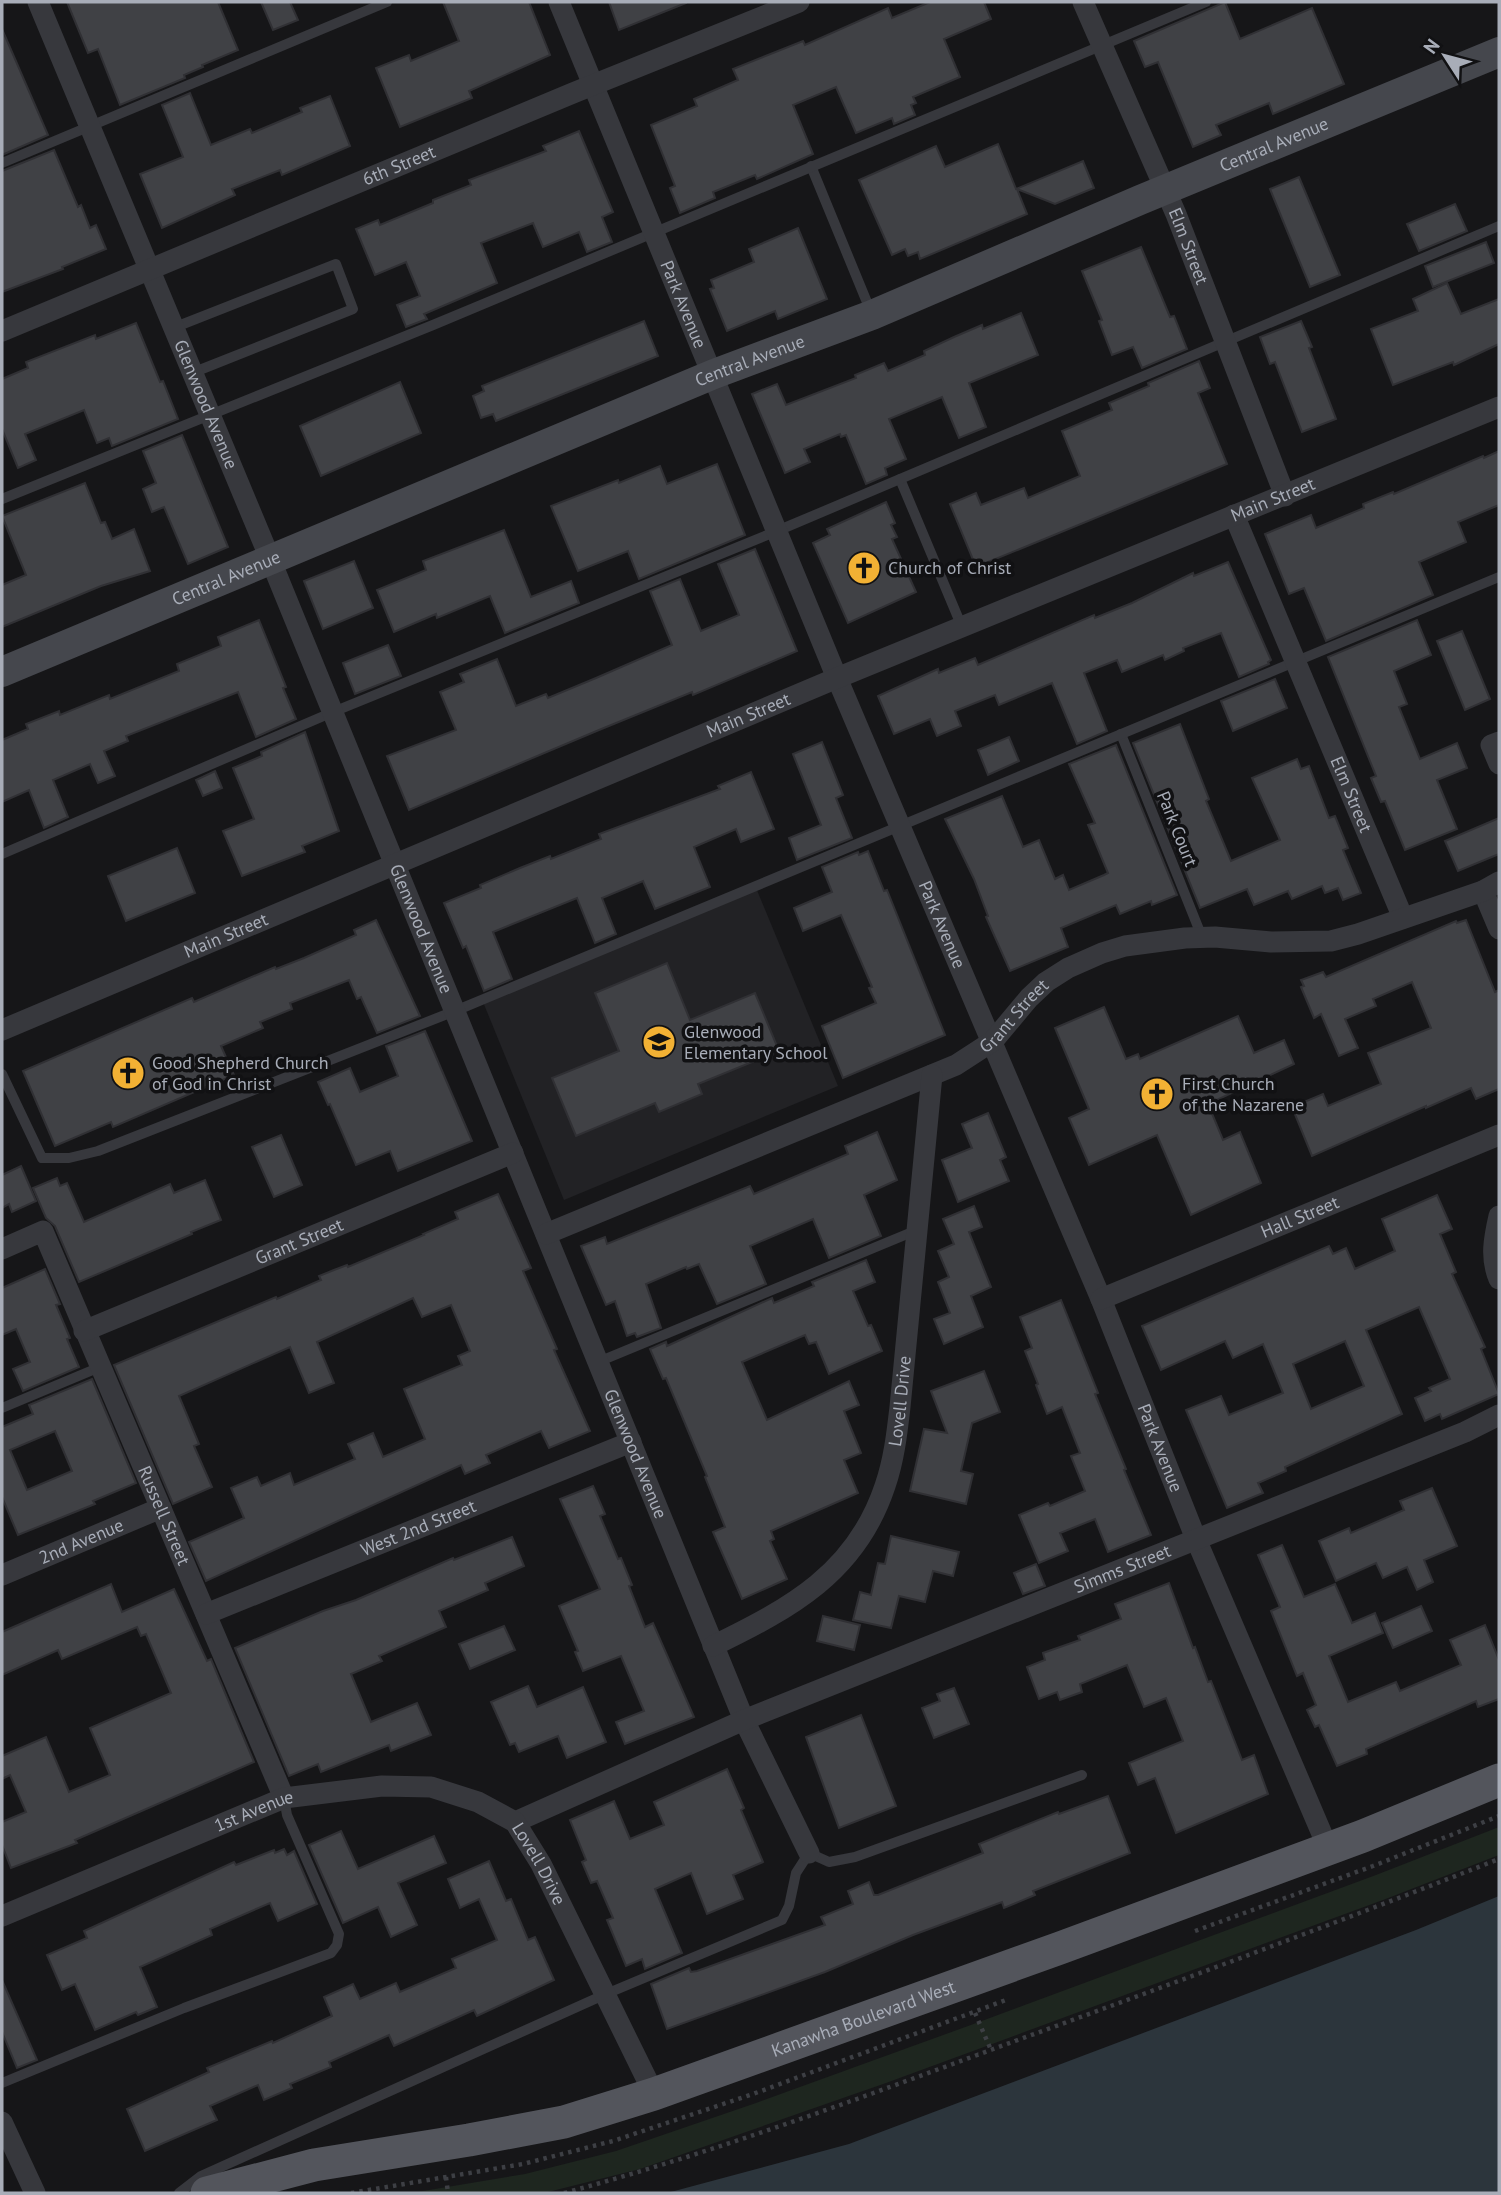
<svg xmlns="http://www.w3.org/2000/svg" width="1501" height="2195" viewBox="0 0 1501 2195" font-family="'PT Sans',sans-serif">
<style>
.built{fill:#222225}
.green{fill:#1e261f}
.water{fill:#2c353c}
.building{fill:#404145;stroke:#303034;stroke-width:2;fill-rule:evenodd}
.lines{fill:none;stroke-linecap:round;stroke-linejoin:round}
.path{stroke:#3d3f44;stroke-width:4.5;stroke-dasharray:3.5 5;stroke-linecap:butt}
.lane{stroke:#37383d;stroke-width:10}
.street{stroke:#37383d;stroke-width:21}
.secondary{stroke:#45474d;stroke-width:30}
.primary{stroke:#53555c;stroke-width:33}
.labels{text-anchor:middle;stroke-width:7;stroke-linejoin:round;paint-order:stroke}
.street-label{font-size:18px;fill:#a8adb8;stroke:#111113}
.poi-label{font-size:18px;fill:#a8adb8;stroke:#111113;text-anchor:start}
</style>
<rect width="100%" height="100%" fill="#161618"/>
<polygon class="built" points="754,883 838,1086 564,1200 481,997"/>
<polygon class="green" points="1499,1827 1499,1855 1383,1900 886,2083 640,2169 544,2193 411,2193 525,2174 616,2151 756,2103 979,2022 1376,1875"/>
<polygon class="water" points="1499,1896 1499,2193 667,2193 849,2144 1416,1930"/>
<g class="building">
<polygon points="67,2 218,2 238,50 202,65 203,67 184,75 185,78 120,105 98,49 88,53"/>
<polygon points="261,2 290,2 298,20 273,30"/>
<polygon points="443,2 529,2 550,55 469,91 472,98 400,127 376,68 409,55 411,61 459,41"/>
<polygon points="609,2 686,2 686,3 619,30"/>
<polygon points="930,2 984,2 991,19 944,39 960,77 913,97 916,103 911,105 915,115 894,124 892,118 856,133 836,87 793,105 813,154 757,179 755,175 713,192 715,198 680,213 670,188 675,186 651,125 697,106 694,99 738,80 733,69 803,41 805,45 888,8 892,18"/>
<polygon points="1225,2 1240,39 1312,8 1344,84 1273,114 1269,103 1216,125 1221,135 1193,147 1158,62 1145,67 1134,41"/>
<polygon points="2,29 48,135 2,155"/>
<polygon points="190,93 211,145 250,129 252,133 302,112 300,108 330,96 350,146 282,175 280,170 232,189 235,195 162,228 140,174 183,157 162,105"/>
<polygon points="579,131 613,212 602,217 612,242 587,252 579,232 543,247 533,223 481,243 497,283 424,314 427,319 406,327 397,305 420,296 406,262 375,275 356,229 378,220 380,225 433,203 433,200 471,185 469,180 546,151 543,146"/>
<polygon points="998,144 1016,189 1083,161 1094,188 1055,204 1017,189 1027,214 920,259 918,252 908,256 905,249 892,255 859,180 936,146 945,167"/>
<polygon points="54,150 78,207 81,205 90,228 96,225 106,249 62,267 63,269 2,292 2,171"/>
<polygon points="1299,177 1340,275 1310,287 1270,189"/>
<polygon points="1455,204 1467,231 1419,251 1407,224"/>
<polygon points="798,228 827,299 778,319 775,311 727,331 710,289 714,288 711,280 754,262 749,249"/>
<polygon points="1486,242 1494,263 1433,287 1425,266"/>
<polygon points="1141,247 1170,317 1174,316 1187,349 1142,368 1133,347 1112,355 1099,321 1102,320 1082,271"/>
<polygon points="1447,283 1461,314 1499,299 1499,344 1454,365 1453,362 1393,385 1371,329 1418,311 1413,299"/>
<polygon points="1021,313 1038,355 969,383 986,427 959,438 942,397 889,419 906,459 885,468 887,475 866,484 846,435 841,437 840,434 804,449 810,462 785,473 752,394 777,384 786,405 856,378 855,375 884,363 888,371 925,355 924,351 954,337 982,325 983,329"/>
<polygon points="644,321 658,356 496,421 493,414 481,418 473,396 484,391 482,386"/>
<polygon points="1301,321 1312,347 1309,348 1336,419 1302,432 1275,362 1270,364 1260,337"/>
<polygon points="136,323 160,382 163,381 178,419 112,446 109,438 97,443 84,410 25,434 36,460 18,468 2,429 2,379 28,368 26,362 95,335 96,339"/>
<polygon points="1199,361 1210,388 1198,393 1227,464 976,567 950,504 976,493 981,505 1024,488 1028,498 1080,476 1062,431 1112,410 1109,403 1149,386 1148,383"/>
<polygon points="400,382 421,433 321,476 300,426"/>
<polygon points="182,435 228,547 188,564 164,507 152,512 143,489 156,483 143,451"/>
<polygon points="1499,451 1499,505 1458,522 1466,542 1419,562 1433,595 1326,641 1304,588 1289,594 1265,534 1311,515 1316,528 1364,508 1363,504 1393,492 1394,494 1483,456 1484,458"/>
<polygon points="717,464 745,535 639,579 628,551 578,571 551,506 618,480 619,483 660,466 667,484"/>
<polygon points="85,483 101,523 105,522 112,539 134,529 150,571 101,586 2,627 2,585 26,575 2,516"/>
<polygon points="886,502 895,523 891,525 897,537 892,539 916,592 848,623 813,543 830,535 827,529"/>
<polygon points="504,530 531,597 571,581 579,603 505,633 490,596 437,618 436,614 394,632 377,590 426,570 423,561"/>
<polygon points="755,549 797,651 693,695 692,692 599,730 409,810 387,756 456,730 440,692 464,682 460,674 497,659 516,706 546,694 548,698 596,678 672,645 650,591 680,579 701,631 739,615 718,564"/>
<polygon points="354,561 373,608 323,629 304,581"/>
<polygon points="1228,562 1271,660 1268,662 1269,664 1239,677 1221,633 1183,648 1184,651 1165,660 1163,655 1122,672 1117,660 1084,673 1107,731 1077,744 1052,683 999,705 995,695 955,711 961,726 937,736 930,719 894,734 878,696 938,669 939,673 975,658 978,665 1094,615 1095,618 1132,603 1193,573 1194,576"/>
<polygon points="259,620 286,687 283,688 296,719 256,737 238,692 126,736 128,741 104,751 115,776 98,783 90,764 53,780 68,817 44,828 29,790 2,802 2,740 28,729 26,724 59,711 60,715 109,695 110,699 179,671 177,664 221,646 218,637"/>
<polygon points="1417,620 1431,655 1394,671 1407,704 1399,707 1420,759 1457,743 1467,768 1437,780 1457,829 1405,850 1385,801 1381,802 1371,778 1376,776 1328,657"/>
<polygon points="1462,631 1490,699 1465,710 1437,641"/>
<polygon points="388,645 401,676 355,694 343,663"/>
<polygon points="1275,679 1287,708 1233,731 1221,701"/>
<polygon points="1180,724 1209,799 1206,801 1231,861 1280,840 1252,778 1297,759 1301,769 1309,766 1329,818 1335,816 1348,848 1343,850 1361,893 1343,900 1338,888 1325,893 1322,886 1292,899 1288,891 1254,905 1247,889 1200,908 1133,743"/>
<polygon points="305,732 339,831 302,846 305,852 242,876 223,831 254,819 233,768 262,756 261,752"/>
<polygon points="1009,737 1019,761 988,775 978,750"/>
<polygon points="822,742 843,795 836,798 852,838 797,860 789,838 821,825 793,754"/>
<polygon points="1116,745 1177,895 1152,905 1151,901 1120,914 1116,905 1061,928 1068,947 1010,971 986,917 988,916 974,879 945,819 1002,796 1023,847 1039,840 1055,879 1063,875 1069,890 1104,875 1108,873 1088,825 1095,823 1069,764"/>
<polygon points="215,771 222,788 203,796 196,780"/>
<polygon points="751,772 774,829 741,842 736,829 694,847 710,887 655,909 643,881 602,898 616,934 595,943 577,898 493,932 512,979 484,991 466,946 463,948 444,903 481,888 480,885 520,868 550,856 551,859 601,839 599,834 720,789 718,786"/>
<polygon points="1499,818 1499,854 1458,871 1445,841"/>
<polygon points="177,848 195,893 126,921 108,876"/>
<polygon points="868,851 884,891 887,890 945,1035 843,1078 822,1026 876,1003 869,988 872,987 841,915 803,931 794,908 832,892 822,867 858,852 859,855"/>
<polygon points="376,920 420,1016 377,1033 361,997 357,999 349,980 290,1003 292,1009 260,1022 263,1028 221,1046 234,1075 113,1127 111,1122 55,1146 23,1071 192,998 194,1002 275,967 276,969 304,958 356,935 354,930"/>
<polygon points="1466,920 1495,992 1499,990 1499,1089 1476,1099 1471,1088 1426,1108 1426,1106 1312,1156 1292,1107 1323,1094 1328,1106 1381,1084 1368,1053 1431,1028 1412,982 1373,999 1376,1006 1345,1019 1358,1048 1339,1056 1321,1014 1314,1018 1301,987 1304,986 1301,980 1323,972 1326,977 1456,921 1457,923"/>
<polygon points="667,963 690,1020 755,993 779,1051 698,1084 702,1094 659,1112 655,1103 576,1136 552,1078 619,1051 595,993"/>
<polygon points="1104,1007 1126,1059 1138,1054 1140,1059 1238,1016 1254,1053 1284,1040 1294,1064 1208,1104 1223,1140 1240,1132 1261,1183 1191,1215 1157,1135 1089,1165 1069,1118 1089,1109 1055,1028"/>
<polygon points="425,1031 472,1141 398,1171 390,1151 356,1165 330,1104 328,1105 318,1082 350,1068 360,1092 398,1076 386,1046"/>
<polygon points="988,1113 1006,1157 1000,1160 1009,1181 958,1202 942,1160 972,1148 962,1124"/>
<polygon points="877,1132 897,1180 864,1195 881,1236 829,1258 813,1219 750,1246 766,1284 717,1304 699,1264 687,1269 686,1267 646,1284 661,1328 637,1337 635,1333 627,1336 615,1301 606,1305 581,1246 605,1237 607,1244 750,1186 754,1194 848,1154 845,1146"/>
<polygon points="281,1135 302,1185 274,1197 252,1147"/>
<polygon points="21,1166 36,1201 12,1212 9,1204 2,1208 2,1175"/>
<polygon points="57,1178 60,1186 67,1183 84,1222 170,1184 174,1193 205,1180 221,1220 191,1232 192,1234 79,1282 55,1226 46,1218 33,1188"/>
<polygon points="498,1194 531,1268 523,1271 557,1349 554,1350 590,1431 549,1448 541,1431 486,1455 490,1463 465,1474 461,1465 206,1581 189,1542 244,1518 231,1488 257,1477 261,1486 290,1473 294,1485 355,1459 348,1444 373,1433 383,1457 425,1439 404,1389 462,1365 458,1356 470,1351 451,1305 422,1317 413,1298 317,1342 334,1383 309,1393 290,1347 179,1396 199,1444 194,1446 212,1487 173,1504 114,1365 276,1297 277,1299 321,1280 319,1276 334,1270 347,1265 348,1267 424,1235 423,1234 458,1219 455,1212"/>
<path d="M1437,1195l15,34 -12,5 16,38 -4,2 33,73 -4,2 18,45 -57,25 -2,-5 -15,7 -10,-23 16,-7 -2,-3 21,-9 -31,-72 -53,23 36,84 -117,53 1,4 -28,12 5,10 -36,15 -41,-98 35,-14 8,19 54,-22 -20,-49 -30,14 -8,-17 -64,29 -19,-44 187,-80 4,8 13,-6 9,21 40,-18 -13,-32zM1345,1341l19,45 -53,23 -18,-45z"/>
<polygon points="974,1206 982,1227 969,1232 991,1287 971,1296 983,1327 944,1344 934,1319 950,1313 938,1282 949,1277 938,1251 954,1244 943,1219"/>
<polygon points="866,1260 875,1282 853,1291 868,1326 871,1325 882,1351 829,1374 816,1342 809,1344 805,1335 742,1362 767,1420 849,1381 859,1405 844,1411 861,1453 844,1460 858,1493 771,1531 774,1539 770,1541 787,1579 742,1599 713,1532 725,1527 705,1477 707,1476 666,1378 663,1379 650,1349 666,1342 667,1346 772,1298 774,1303 814,1286 812,1282"/>
<polygon points="45,1269 60,1304 56,1305 70,1338 67,1339 79,1367 23,1391 13,1369 30,1362 16,1329 2,1335 2,1288"/>
<polygon points="1061,1300 1098,1393 1095,1394 1126,1469 1124,1470 1151,1535 1108,1552 1095,1519 1060,1533 1068,1551 1039,1563 1019,1515 1048,1503 1050,1506 1085,1491 1071,1456 1080,1453 1062,1407 1047,1414 1036,1385 1038,1384 1025,1351 1032,1348 1020,1317"/>
<polygon points="984,1371 1000,1412 972,1423 961,1471 973,1474 966,1504 910,1491 924,1429 947,1433 931,1391"/>
<path d="M92,1379l44,104 -43,18 2,3 -77,31 -16,-38v-70l31,-13 -4,-9zM55,1431l17,40 -45,19 -17,-40z"/>
<polygon points="593,1486 605,1514 600,1516 618,1559 621,1558 632,1585 629,1586 645,1627 653,1623 694,1717 625,1744 616,1722 644,1711 621,1656 583,1671 575,1652 578,1651 559,1606 600,1589 560,1499"/>
<polygon points="1432,1488 1457,1546 1424,1560 1433,1582 1417,1590 1407,1567 1383,1578 1376,1563 1336,1581 1319,1541 1349,1528 1351,1533 1404,1510 1400,1501"/>
<polygon points="891,1536 959,1552 953,1576 933,1571 925,1602 899,1596 891,1628 853,1620 860,1592 871,1595 878,1563 885,1564"/>
<polygon points="512,1537 524,1566 485,1583 488,1590 439,1611 446,1627 379,1656 382,1661 351,1674 371,1722 417,1703 431,1735 391,1751 389,1745 321,1772 318,1764 289,1776 235,1648 323,1611 356,1600 453,1558 454,1560"/>
<polygon points="1282,1545 1304,1597 1335,1584 1352,1623 1375,1613 1383,1633 1329,1656 1348,1702 1396,1682 1400,1691 1461,1665 1450,1640 1485,1625 1499,1660 1499,1699 1478,1707 1476,1701 1366,1749 1367,1754 1337,1766 1319,1725 1315,1727 1307,1710 1316,1705 1303,1673 1297,1676 1271,1611 1280,1607 1258,1555"/>
<polygon points="1036,1564 1045,1586 1023,1594 1014,1573"/>
<polygon points="1169,1583 1193,1648 1195,1647 1208,1682 1211,1681 1242,1760 1254,1755 1268,1794 1176,1833 1155,1778 1138,1785 1129,1763 1183,1741 1166,1698 1144,1707 1127,1665 1080,1684 1082,1692 1060,1700 1057,1692 1039,1699 1027,1667 1045,1660 1043,1653 1080,1640 1078,1636 1121,1619 1115,1604"/>
<polygon points="111,1584 122,1612 174,1589 207,1661 211,1659 254,1762 75,1840 77,1843 11,1868 2,1845 2,1822 26,1812 10,1775 2,1779 2,1756 46,1737 69,1792 110,1775 90,1728 171,1693 146,1634 141,1636 137,1627 62,1659 58,1650 2,1675 2,1632"/>
<polygon points="1421,1606 1432,1631 1393,1648 1382,1623"/>
<polygon points="823,1616 860,1625 854,1650 817,1641"/>
<polygon points="504,1626 515,1650 470,1669 459,1644"/>
<polygon points="528,1686 537,1707 583,1687 606,1742 567,1758 558,1736 519,1752 515,1743 510,1745 491,1702"/>
<polygon points="954,1688 969,1724 934,1738 922,1708 940,1701 937,1694"/>
<polygon points="861,1715 896,1806 839,1828 806,1737"/>
<polygon points="727,1769 744,1808 741,1810 763,1862 733,1875 743,1899 707,1914 691,1873 655,1889 682,1953 645,1969 642,1959 626,1966 607,1920 613,1918 597,1881 591,1883 582,1862 586,1860 570,1820 614,1801 630,1839 664,1825 654,1802"/>
<polygon points="1108,1796 1130,1853 1033,1891 1035,1895 1004,1908 1002,1902 913,1935 825,1972 667,2029 651,1984 689,1968 691,1972 697,1971 825,1925 821,1917 853,1904 848,1891 869,1882 874,1895 878,1895 983,1853 979,1844 1058,1812 1059,1814"/>
<polygon points="341,1831 358,1869 434,1836 446,1863 398,1883 417,1925 391,1937 378,1907 343,1923 309,1845"/>
<polygon points="284,1849 287,1855 294,1851 317,1904 278,1921 270,1903 210,1929 212,1935 140,1967 157,2007 138,2015 136,2012 95,2030 75,1984 62,1990 47,1955 87,1938 84,1931 234,1862 236,1865 274,1850 275,1853"/>
<polygon points="489,1861 506,1901 511,1899 528,1940 535,1937 554,1980 477,2016 474,2010 394,2046 389,2035 329,2062 331,2067 290,2084 292,2088 264,2100 258,2085 210,2106 217,2120 145,2151 127,2109 209,2072 207,2068 272,2041 273,2043 332,2016 324,1997 353,1984 360,1999 396,1983 400,1992 456,1968 452,1959 497,1940 479,1899 460,1908 448,1879"/>
<polygon points="2,1980 37,2060 17,2068 2,2032"/>
</g>
<g class="lines">
<g class="path">
<polyline points="1195,1931 1373,1866 1499,1816"/>
<polyline points="975,2013 991,2050"/>
<polyline points="446,2177 448,2193"/>
<polyline points="351,2193 523,2164 613,2141 753,2094 1006,2000"/>
<path d="M564,2193c153,-41 302,-97 451,-152 162,-59 324,-119 484,-182"/>
</g>
<g class="lane">
<polyline points="2,163 387,2"/>
<polyline points="811,166 871,312"/>
<polyline points="173,328 336,264 353,309 192,373"/>
<polyline points="900,479 962,627"/>
<polyline points="2,499 433,325 1206,2"/>
<polyline points="1121,734 1202,937"/>
<polyline points="2,854 333,712 777,531 1499,226"/>
<polyline points="2,1074 42,1158 69,1158 98,1151 455,1011 1499,577"/>
<polyline points="598,1362 917,1230"/>
<polyline points="2,1408 100,1367"/>
<polyline points="2,2083 184,2008 331,1953 337,1945 339,1934 287,1815 284,1798"/>
<polyline points="179,2193 201,2176 606,1994 782,1920 789,1906 796,1873 809,1853 829,1862 855,1857 1082,1775"/>
</g>
<g class="street">
<path id="s1" d="M38,2l233,559 473,1159 65,133"/>
<path id="s2" d="M559,2l278,676 264,621 95,240 132,309"/>
<path id="s3" d="M1083,2l93,212 109,282"/>
<path id="s4" d="M2,331l571,-238 226,-91"/>
<path id="s5" d="M1234,515l169,403"/>
<polyline points="1499,742 1491,745 1499,764"/>
<polyline points="1483,891 1499,929"/>
<path id="s6" d="M2,1030l835,-352 662,-271"/>
<path d="M1499,1216c-5,22 -9,42 0,63"/>
<path id="s7" d="M546,1234l410,-169 37,-24 36,-43 17,-16 22,-14 34,-15 23,-7 60,-8 30,-1 56,5 60,-1 27,-7 125,-43 16,-9"/>
<path id="s8" d="M2,1249l41,-18 241,567"/>
<path id="s9" d="M1101,1299l398,-164"/>
<path id="s10" d="M84,1331l429,-178"/>
<path id="s11" d="M2,1575l159,-67"/>
<path id="s12" d="M206,1614l425,-172"/>
<path id="s13" d="M713,1646c78,-38 143,-73 172,-160 9,-26 12,-53 15,-79l32,-332"/>
<path id="s14" d="M515,1822l229,-102 721,-288 34,-17"/>
<path id="s15" d="M2,1916l282,-118 98,-12 49,1 47,15 37,20 26,42 113,230"/>
<polyline points="2,2122 35,2193"/>
</g>
<path class="secondary" id="s16" d="M2,672l712,-298 158,-59 268,-115 359,-148"/>
<path class="primary" id="s17" d="M207,2193l107,-28 155,-25 95,-18 90,-28 406,-146 303,-112 136,-56"/>
</g>
<defs>
<symbol id="church-disc" viewBox="-11 -11 22 22"><circle r="9.5" fill="#f2b134" stroke="#111113"/><path d="M-1.2-6h2.4v3.5h3.3v2.4h-3.3V6h-2.4V-.1h-3.3v-2.4h3.3Z" fill="#111"/></symbol>
<symbol id="school-disc" viewBox="-11 -11 22 22"><circle r="9.5" fill="#f2b134" stroke="#111113"/><path d="M0-5L7-2L0 1L-7-2ZM-4 1L0 2.5L4 1V4Q0 6-4 4Z" fill="#111"/></symbol>
</defs>
<g fill-rule="evenodd">
<use href="#church-disc" x="845" y="549" width="38" height="38"/>
<use href="#school-disc" x="640" y="1023" width="38" height="38"/>
<use href="#church-disc" x="109" y="1054" width="38" height="38"/>
<use href="#church-disc" x="1138" y="1075" width="38" height="38"/>
</g>
<g class="labels">
<g class="street-label">
<text dy="6" stroke="none"><textPath href="#s16" startOffset="1377">Central Avenue</textPath></text>
<text dy="6" stroke="none"><textPath href="#s4" startOffset="430">6th Street</textPath></text>
<text dy="6" stroke="none"><textPath href="#s3" startOffset="266">Elm Street</textPath></text>
<text dy="6" stroke="none"><textPath href="#s2" startOffset="327">Park Avenue</textPath></text>
<text dy="6" stroke="none"><textPath href="#s16" startOffset="810">Central Avenue</textPath></text>
<text dy="6" stroke="none"><textPath href="#s1" startOffset="436">Glenwood Avenue</textPath></text>
<text dy="6" stroke="none"><textPath href="#s6" startOffset="1377">Main Street</textPath></text>
<text dy="6" stroke="none"><textPath href="#s16" startOffset="243">Central Avenue</textPath></text>
<text dy="6" stroke="none"><textPath href="#s6" startOffset="810">Main Street</textPath></text>
<text dy="6" stroke="none"><textPath href="#s5" startOffset="303">Elm Street</textPath></text>
<text transform="translate(1177 829) rotate(68)" y="6">Park Court</text>
<text dy="6" stroke="none"><textPath href="#s2" startOffset="999">Park Avenue</textPath></text>
<text dy="6" stroke="none"><textPath href="#s1" startOffset="1003">Glenwood Avenue</textPath></text>
<text dy="6" stroke="none"><textPath href="#s6" startOffset="243">Main Street</textPath></text>
<text dy="6" stroke="none"><textPath href="#s7" startOffset="520">Grant Street</textPath></text>
<text dy="6" stroke="none"><textPath href="#s9" startOffset="215">Hall Street</textPath></text>
<text dy="6" stroke="none"><textPath href="#s10" startOffset="233">Grant Street</textPath></text>
<text dy="6" stroke="none"><textPath href="#s13" startOffset="329">Lovell Drive</textPath></text>
<text dy="6" stroke="none"><textPath href="#s2" startOffset="1566">Park Avenue</textPath></text>
<text dy="6" stroke="none"><textPath href="#s1" startOffset="1570">Glenwood Avenue</textPath></text>
<text dy="6" stroke="none"><textPath href="#s8" startOffset="354">Russell Street</textPath></text>
<text dy="6" stroke="none"><textPath href="#s12" startOffset="229">West 2nd Street</textPath></text>
<text dy="6" stroke="none"><textPath href="#s11" startOffset="86">2nd Avenue</textPath></text>
<text dy="6" stroke="none"><textPath href="#s14" startOffset="658">Simms Street</textPath></text>
<text dy="6" stroke="none"><textPath href="#s15" startOffset="273">1st Avenue</textPath></text>
<text dy="6" stroke="none"><textPath href="#s15" startOffset="593">Lovell Drive</textPath></text>
<text dy="6" stroke="none"><textPath href="#s17" startOffset="681">Kanawha Boulevard West</textPath></text>
</g>
<g class="poi-label">
<text x="888" y="574">Church of Christ</text>
<text x="684" y="1038">Glenwood<tspan x="684" dy="21">Elementary School</tspan></text>
<text x="152" y="1069">Good Shepherd Church<tspan x="152" dy="21">of God in Christ</tspan></text>
<text x="1182" y="1090">First Church<tspan x="1182" dy="21">of the Nazarene</tspan></text>
</g>
</g>
<rect width="1501" height="2195" fill="none" stroke="#a8adb8" stroke-width="7"/>
<g transform="translate(1445 56) rotate(306)" stroke="#111113" stroke-width="5" paint-order="stroke">
<path d="M0-5L12 26L0 18L-12 26Z" fill="#a8adb8"/>
<text y="-10" font-size="19" font-weight="bold" text-anchor="middle" fill="#a8adb8">N</text>
</g>
</svg>
